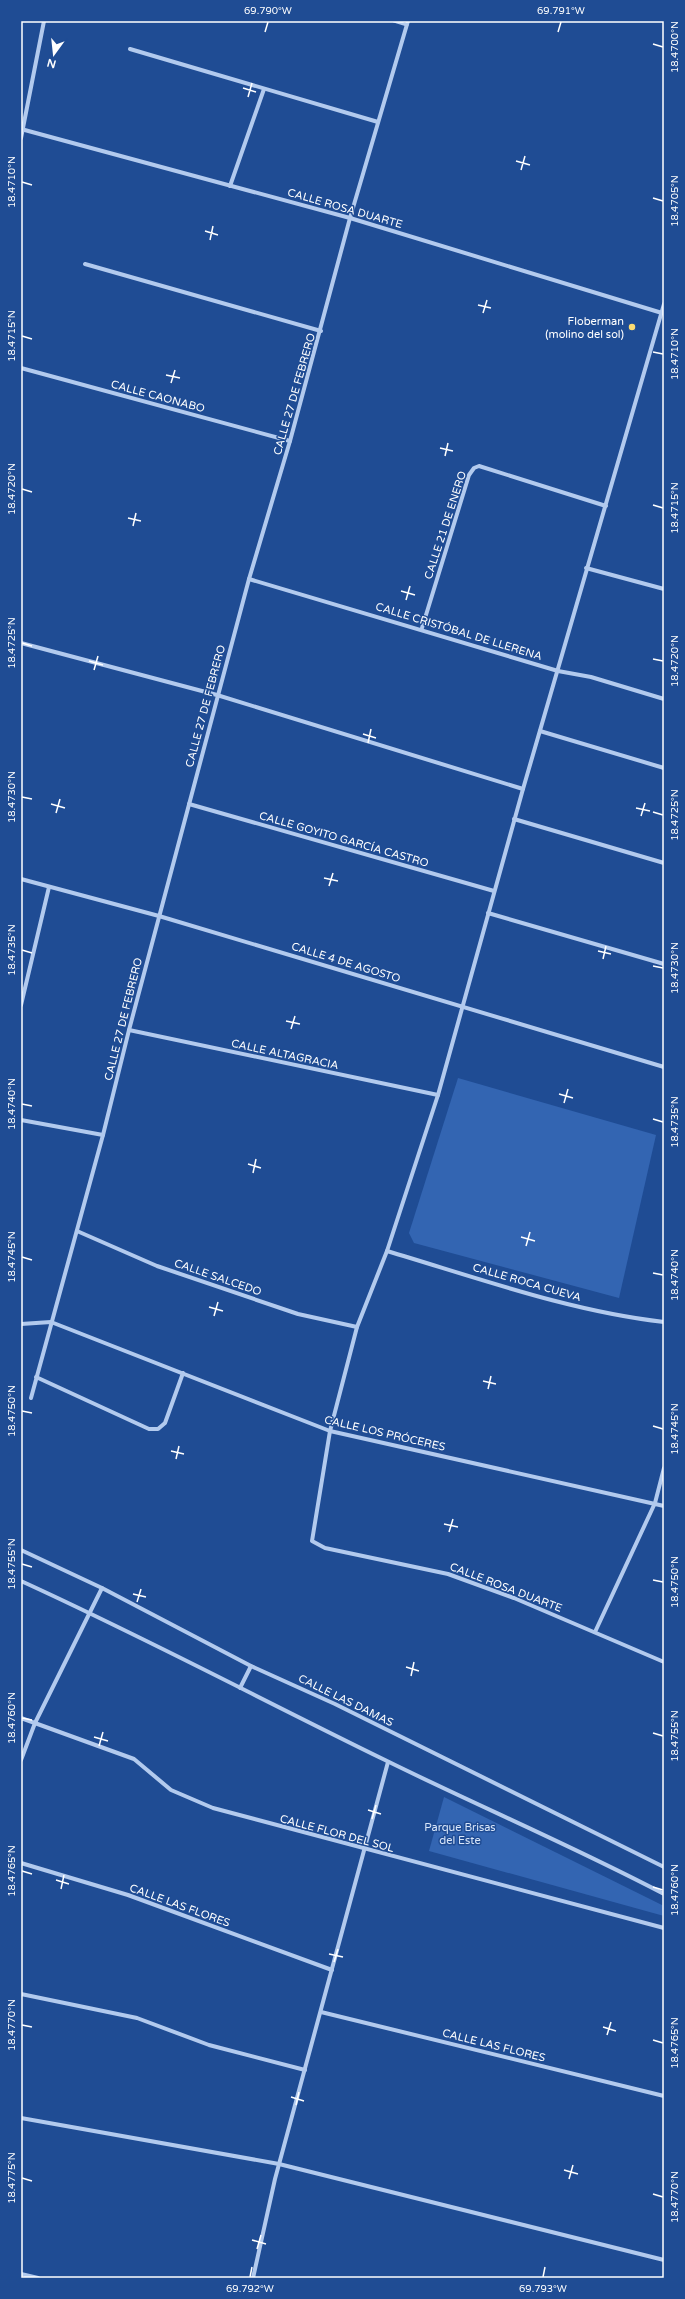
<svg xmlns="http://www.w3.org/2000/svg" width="685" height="2299" viewBox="0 0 685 2299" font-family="'Varela Round',sans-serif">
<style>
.green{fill:#3365b2}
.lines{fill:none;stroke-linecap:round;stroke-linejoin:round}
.lane{stroke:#b2caee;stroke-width:3}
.street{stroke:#b2caee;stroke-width:4}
.ticks{fill:none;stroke:#fff;stroke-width:1.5}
.poi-dot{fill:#fcdc72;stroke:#1f4c94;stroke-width:1.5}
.labels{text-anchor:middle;stroke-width:3;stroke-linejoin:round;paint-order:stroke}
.street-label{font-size:11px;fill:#fff;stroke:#1f4c94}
.poi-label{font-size:11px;fill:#fff;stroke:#1f4c94;text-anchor:end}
.park-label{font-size:11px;fill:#d8e6fa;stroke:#1f4c94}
.neatline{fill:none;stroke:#fff;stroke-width:1.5}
.ticks-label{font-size:10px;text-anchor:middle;fill:#fff}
</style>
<rect width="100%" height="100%" fill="#1f4c94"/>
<g class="green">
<polygon points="458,1078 656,1135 619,1298 414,1243 409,1233"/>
<polygon points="444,1797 664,1906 664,1916 429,1851"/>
</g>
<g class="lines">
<polyline class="lane" points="394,21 407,25"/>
<g class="street">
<polyline points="130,49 378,122"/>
<polyline points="21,129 350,218 662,313"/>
<polyline points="21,138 44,21"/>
<polyline points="230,186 264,89"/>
<polyline points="85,264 321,331"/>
<polyline points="664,304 523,789 438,1095 387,1251 357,1327 330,1431 312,1541 325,1548 448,1574 514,1598 664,1662"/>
<polyline points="21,368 290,441"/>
<polyline points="586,568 664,589"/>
<polyline points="249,579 558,671 591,677 664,699"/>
<polyline points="422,628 469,475 474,468 479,466 606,506"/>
<polyline points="21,643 217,695 523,789"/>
<polyline points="540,731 664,768"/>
<polyline points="189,804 494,891"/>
<polyline points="514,819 664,863"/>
<polyline points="21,879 159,916 664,1067"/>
<polyline points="488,913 664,964"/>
<polyline points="21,1005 49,887"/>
<polyline points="129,1030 438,1095"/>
<polyline points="21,1120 103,1135"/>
<polyline points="77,1231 157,1266 298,1314 357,1327"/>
<path d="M387,1251c91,27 182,60 277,71"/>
<polyline points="21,1324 51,1322 330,1431 664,1506"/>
<polyline points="36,1377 149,1429 158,1429 165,1423 183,1373"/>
<polyline points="31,1398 103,1135 129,1030 249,579 290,441 350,218 408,21"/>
<polyline points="21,1550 102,1588 251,1666 335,1704 664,1867"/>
<path d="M21,1581c123,56 243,120 364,179 93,46 188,86 279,134"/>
<polyline points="595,1632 655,1503 664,1468"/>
<polyline points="240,1688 251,1666"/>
<polyline points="21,1718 134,1759 171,1790 213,1808 664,1928"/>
<polyline points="21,1760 35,1723 102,1588"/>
<polyline points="21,1863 128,1895 332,1970"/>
<polyline points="21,1994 137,2018 209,2045 305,2070"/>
<polyline points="321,2012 664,2096"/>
<polyline points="21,2118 279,2164 664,2260"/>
<polyline points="21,2274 38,2278"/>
<polyline points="253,2278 275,2179 388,1762"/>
</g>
</g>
<path class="ticks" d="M265,32l3,-10M558,32l3,-10M653,44l10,3M243,88l13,4M248,97l4,-14M516,161l14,4M521,170l4,-14M22,182l10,3M653,198l10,3M205,231l13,4M210,240l3,-14M478,305l13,3M483,313l4,-13M22,336l10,3M653,352l10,2M166,375l14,3M171,383l4,-13M440,448l13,3M445,456l3,-13M22,489l10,3M653,505l10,3M128,518l13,3M133,526l3,-13M401,591l14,4M406,600l4,-14M22,643l10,3M653,659l10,2M89,661l14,4M94,670l4,-14M363,734l13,4M368,743l3,-14M22,797l10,2M51,804l14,4M636,808l14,3M653,812l10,3M56,813l4,-14M641,816l4,-13M324,878l14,3M329,886l4,-13M22,950l10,3M598,951l13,3M603,959l3,-13M653,966l10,2M286,1021l14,3M291,1029l4,-13M559,1094l14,4M564,1103l4,-14M22,1104l10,2M653,1119l10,3M248,1164l13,4M253,1173l3,-14M521,1237l14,4M526,1246l4,-14M22,1257l10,3M653,1273l10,2M209,1307l14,4M214,1316l4,-14M483,1381l13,3M488,1389l3,-13M22,1411l10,2M653,1426l10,3M171,1451l13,3M176,1459l3,-13M444,1524l14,3M449,1532l4,-13M22,1564l10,3M653,1580l10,2M133,1594l13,3M137,1602l4,-13M406,1667l13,4M411,1676l3,-14M22,1718l10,2M653,1733l10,3M94,1737l14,4M99,1746l4,-14M368,1810l13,4M372,1819l4,-14M22,1871l10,3M56,1880l13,4M653,1887l10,3M61,1889l3,-14M329,1954l14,3M334,1962l4,-13M22,2025l10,2M603,2027l13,4M607,2035l4,-13M653,2040l10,3M291,2097l13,4M296,2105l3,-13M564,2170l14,4M22,2178l10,3M569,2179l4,-14M653,2194l10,3M252,2240l14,4M257,2249l4,-14M250,2277l2,-10M543,2277l2,-10"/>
<circle class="poi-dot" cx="632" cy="327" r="4"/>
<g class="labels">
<g class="street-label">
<text transform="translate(345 208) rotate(16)" y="4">CALLE ROSA DUARTE</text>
<text transform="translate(294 394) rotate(-74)" y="4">CALLE 27 DE FEBRERO</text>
<text transform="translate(158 396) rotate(15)" y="4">CALLE CAONABO</text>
<text transform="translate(445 525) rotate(-72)" y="4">CALLE 21 DE ENERO</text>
<text transform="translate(459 631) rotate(17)" y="4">CALLE CRISTÓBAL DE LLERENA</text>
<text transform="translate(205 706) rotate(-75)" y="4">CALLE 27 DE FEBRERO</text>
<text transform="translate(344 839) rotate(16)" y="4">CALLE GOYITO GARCÍA CASTRO</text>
<text transform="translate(346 962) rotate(17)" y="4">CALLE 4 DE AGOSTO</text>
<text transform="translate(123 1019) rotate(-76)" y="4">CALLE 27 DE FEBRERO</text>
<text transform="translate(285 1054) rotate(12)" y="4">CALLE ALTAGRACIA</text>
<text transform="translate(218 1277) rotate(19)" y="4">CALLE SALCEDO</text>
<text transform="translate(527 1282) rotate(16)" y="4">CALLE ROCA CUEVA</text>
<text transform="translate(385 1433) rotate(13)" y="4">CALLE LOS PRÓCERES</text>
<text transform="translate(506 1587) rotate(21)" y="4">CALLE ROSA DUARTE</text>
<text transform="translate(346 1700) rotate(26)" y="4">CALLE LAS DAMAS</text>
<text transform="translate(337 1833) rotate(15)" y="4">CALLE FLOR DEL SOL</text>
<text transform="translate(180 1905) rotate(20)" y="4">CALLE LAS FLORES</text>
<text transform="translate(494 2045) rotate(14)" y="4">CALLE LAS FLORES</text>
</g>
<g class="poi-label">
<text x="624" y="325">Floberman<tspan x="624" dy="13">(molino del sol)</tspan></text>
</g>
<g class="park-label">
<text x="460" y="1831">Parque Brisas<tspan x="460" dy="13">del Este</tspan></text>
</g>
</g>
<rect width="685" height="2299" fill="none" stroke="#1f4c94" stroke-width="44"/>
<g transform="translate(54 54) rotate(195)" stroke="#1f4c94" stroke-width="3" paint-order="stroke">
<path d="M0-3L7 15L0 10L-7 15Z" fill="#ffffff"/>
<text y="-6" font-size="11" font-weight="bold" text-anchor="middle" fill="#ffffff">N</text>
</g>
<rect x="22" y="22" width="641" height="2255" class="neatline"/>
<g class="ticks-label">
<text x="268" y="14">69.790°W</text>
<text x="561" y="14">69.791°W</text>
<text transform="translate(674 47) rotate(-90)" y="4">18.4700°N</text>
<text transform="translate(11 182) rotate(-90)" y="4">18.4710°N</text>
<text transform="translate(674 201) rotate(-90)" y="4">18.4705°N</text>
<text transform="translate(11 336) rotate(-90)" y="4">18.4715°N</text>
<text transform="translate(674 354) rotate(-90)" y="4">18.4710°N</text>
<text transform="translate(11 489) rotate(-90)" y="4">18.4720°N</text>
<text transform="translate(674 508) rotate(-90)" y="4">18.4715°N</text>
<text transform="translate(11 643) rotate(-90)" y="4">18.4725°N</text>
<text transform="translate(674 661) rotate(-90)" y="4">18.4720°N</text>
<text transform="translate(11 797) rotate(-90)" y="4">18.4730°N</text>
<text transform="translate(674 815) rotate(-90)" y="4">18.4725°N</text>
<text transform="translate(11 950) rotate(-90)" y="4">18.4735°N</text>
<text transform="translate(674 968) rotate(-90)" y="4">18.4730°N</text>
<text transform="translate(11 1104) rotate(-90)" y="4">18.4740°N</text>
<text transform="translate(674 1122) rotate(-90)" y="4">18.4735°N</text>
<text transform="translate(11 1257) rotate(-90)" y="4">18.4745°N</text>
<text transform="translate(674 1275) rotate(-90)" y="4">18.4740°N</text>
<text transform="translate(11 1411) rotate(-90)" y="4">18.4750°N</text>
<text transform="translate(674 1429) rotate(-90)" y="4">18.4745°N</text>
<text transform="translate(11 1564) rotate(-90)" y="4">18.4755°N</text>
<text transform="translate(674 1582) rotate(-90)" y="4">18.4750°N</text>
<text transform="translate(11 1718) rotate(-90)" y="4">18.4760°N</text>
<text transform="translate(674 1736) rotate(-90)" y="4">18.4755°N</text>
<text transform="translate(11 1871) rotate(-90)" y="4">18.4765°N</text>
<text transform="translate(674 1890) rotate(-90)" y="4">18.4760°N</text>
<text transform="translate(11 2025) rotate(-90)" y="4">18.4770°N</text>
<text transform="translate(674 2043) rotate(-90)" y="4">18.4765°N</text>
<text transform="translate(11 2178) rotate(-90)" y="4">18.4775°N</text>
<text transform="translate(674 2197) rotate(-90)" y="4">18.4770°N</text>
<text x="250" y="2292">69.792°W</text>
<text x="543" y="2292">69.793°W</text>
</g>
</svg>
